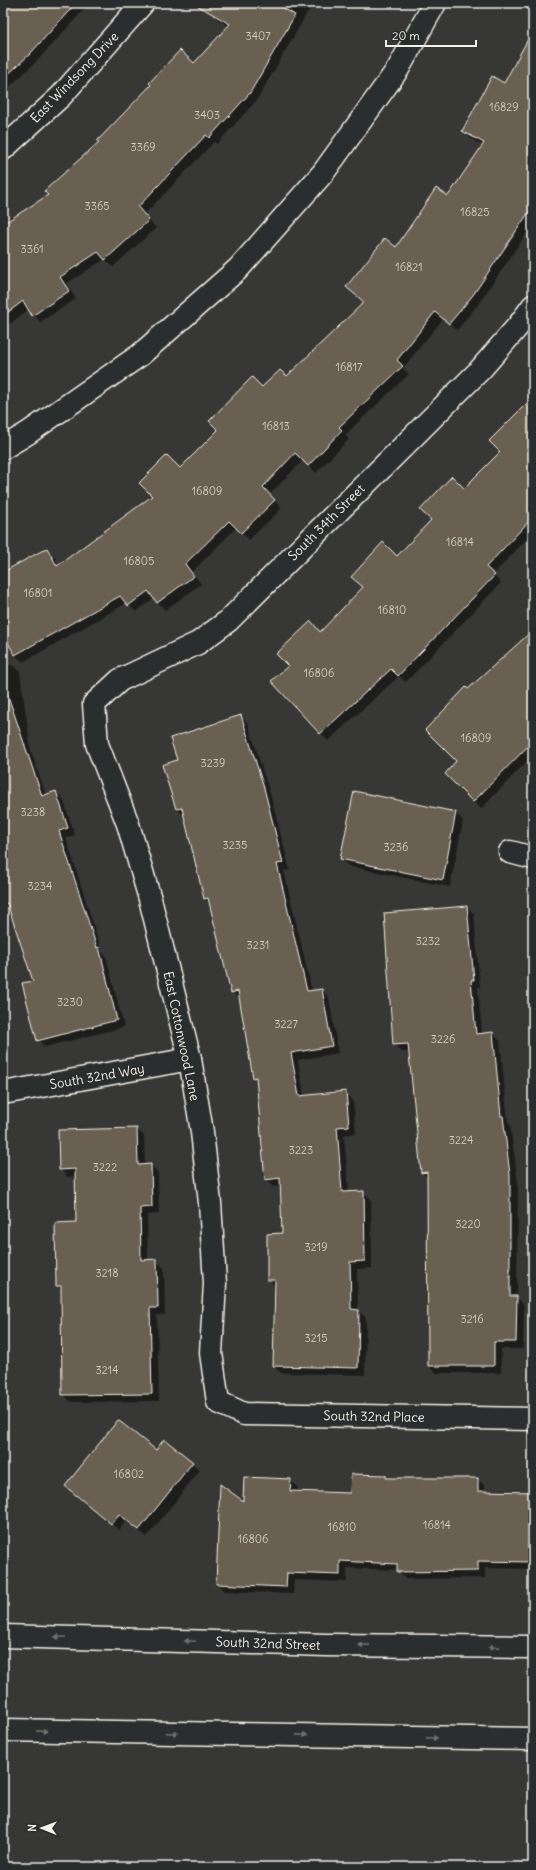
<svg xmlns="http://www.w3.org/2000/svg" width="536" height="1870" viewBox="0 0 536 1870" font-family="Delius,sans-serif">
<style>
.shadow{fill:#0007}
.building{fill:#696051;stroke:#f4f1e8}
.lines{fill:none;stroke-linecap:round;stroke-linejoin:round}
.street-casing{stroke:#f4f1e8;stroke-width:25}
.secondary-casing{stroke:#f4f1e8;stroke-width:25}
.street{stroke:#2a2d2e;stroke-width:22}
.secondary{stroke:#2a2d2e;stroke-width:22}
.oneway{fill:#71726f}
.labels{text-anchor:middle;stroke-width:3;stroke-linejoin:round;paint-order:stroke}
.number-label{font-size:11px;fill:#d1cdc2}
.street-label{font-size:13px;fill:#f4f1e8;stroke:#2a2d2e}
</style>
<rect width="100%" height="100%" fill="#373735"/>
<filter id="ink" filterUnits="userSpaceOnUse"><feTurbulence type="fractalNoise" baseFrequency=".025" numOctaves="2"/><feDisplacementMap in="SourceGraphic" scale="8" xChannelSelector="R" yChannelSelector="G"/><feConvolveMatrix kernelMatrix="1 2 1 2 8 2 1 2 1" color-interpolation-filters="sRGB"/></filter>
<g filter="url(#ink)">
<g class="shadow">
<polygon points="3,3 90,3 37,61 3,93"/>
<polygon points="217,3 313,3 257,100 217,144 214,142 144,215 156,228 113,267 105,259 66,284 76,299 40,322 29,309 3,329 3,225 49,195 194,64 229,26 219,20 211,13"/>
<polygon points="533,32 533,224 480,302 457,330 443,319 403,368 409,374 345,435 349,439 316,473 303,460 269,495 282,508 249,540 237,527 192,572 201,584 165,610 154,598 136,612 127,603 23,662 15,655 3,632 3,561 11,569 47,549 54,556 59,565 153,496 262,389 287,378 365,303 347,287 396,248 448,197 483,146 470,138 463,131 504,84"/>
<polygon points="533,401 533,532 493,575 501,583 406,682 399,676 328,741 273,681 502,452"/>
<polygon points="533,632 533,755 481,809 446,774 458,761 468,691"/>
<polygon points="12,665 20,672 31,751 46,795 56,792 63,799 75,835 66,838 102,952 106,956 124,1027 45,1047 38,1040 34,981 11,911 5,913 3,910 3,666"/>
<polygon points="240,716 248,723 271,797 290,870 284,871 312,991 322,990 329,997 338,1053 298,1060 304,1096 345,1092 353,1100 356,1133 344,1135 349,1192 363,1192 371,1199 372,1268 357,1269 358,1310 366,1318 365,1375 281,1373 274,1366 276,1287 268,1279 283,1234 281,1186 273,1187 266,1179 257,1081 254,1077 241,1000 232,992 211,904 205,899 185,817 177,809 163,766 178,761"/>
<polygon points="354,792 456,813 463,821 450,887 348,866 341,859"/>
<polygon points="467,907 474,914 480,987 478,987 482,1034 492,1033 500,1041 508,1122 510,1124 518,1183 517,1298 524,1305 523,1349 501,1349 501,1373 436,1373 429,1366 428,1179 422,1173 410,1052 402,1052 394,1045 385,914"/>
<polygon points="136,1129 144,1136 145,1165 151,1165 158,1173 159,1214 147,1215 148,1260 156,1260 164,1268 165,1315 157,1315 159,1401 71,1402 63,1394 62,1290 57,1285 78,1223 76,1176 68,1177 60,1169"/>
<polygon points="164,1440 200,1470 147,1537 127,1520 119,1530 66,1486 156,1451"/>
<polygon points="386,1476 389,1479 477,1479 485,1486 485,1493 532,1493 533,1477 533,1569 485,1568 485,1578 405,1579 398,1570 347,1568 347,1582 294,1580 293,1594 224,1591 217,1584 244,1503 290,1480 298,1488 298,1492 351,1494"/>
<polygon points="118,1861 184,1862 190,1867 118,1867"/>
</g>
<g class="building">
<polygon points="3,3 76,3 30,54 3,79"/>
<polygon points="193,3 275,3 295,15 250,93 209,138 206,135 138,207 149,220 105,260 98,252 60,277 69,291 32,316 23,301 3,316 3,224 48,195 44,191 99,142 97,141 151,85 149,83 180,50 194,63 230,24"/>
<polygon points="533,30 533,206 473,295 449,324 435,312 397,360 403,366 339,427 342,430 308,466 295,453 263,487 275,500 241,533 229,521 185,564 194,576 157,603 148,591 128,606 120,596 15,655 3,634 3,572 47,548 57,566 152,496 139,483 167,455 180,468 218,430 209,421 252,377 262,387 280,370 287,376 364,302 346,287 385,238 396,247 436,188 448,196 484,143 462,131 492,76 504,83"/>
<polygon points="533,397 533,517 486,567 495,575 398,676 391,669 320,734 271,681 288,666 276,654 311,621 320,632 363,587 351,577 383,542 397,556 431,520 420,510 452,476 464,488 500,452 489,441"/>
<polygon points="533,630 533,741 473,802 445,774 456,761 425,730 466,687 468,689"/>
<polygon points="3,693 7,693 42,796 56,791 68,828 59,831 97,948 99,947 117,1020 37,1041 22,983 33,981 7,903 3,904"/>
<polygon points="241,715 264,788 283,863 277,864 307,991 322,989 332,1046 291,1053 299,1096 346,1091 349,1126 337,1127 342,1192 364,1191 365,1261 350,1262 351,1309 359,1310 358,1368 273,1366 275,1280 267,1280 267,1234 282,1233 280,1178 265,1180 256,1077 253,1078 238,991 231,993 208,898 204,899 182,808 176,809 162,765 177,760 170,738"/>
<polygon points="354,791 456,812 443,880 340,859"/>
<polygon points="467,906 474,980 471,980 476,1034 493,1032 501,1116 503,1116 510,1175 510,1296 517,1296 516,1342 494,1342 494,1366 428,1366 427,1172 421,1173 408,1044 393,1045 384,913"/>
<polygon points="137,1128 138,1165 151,1164 152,1207 140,1208 141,1260 157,1259 158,1308 150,1308 152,1394 62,1395 61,1286 56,1286 55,1223 76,1222 75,1169 59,1170 58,1130"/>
<polygon points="118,1420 156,1450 164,1439 193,1462 139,1530 119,1514 111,1524 65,1486"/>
<polygon points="351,1474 386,1475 386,1478 478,1478 478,1491 533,1492 533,1562 478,1561 478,1571 397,1572 397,1564 340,1561 340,1575 287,1573 286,1587 216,1584 220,1484 243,1501 244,1477 291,1479 290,1491 350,1493"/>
</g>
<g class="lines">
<defs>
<g id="street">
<polyline points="3,149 61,96 143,3"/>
<polyline points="533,306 519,325 480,370 228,621 198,643 120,680 94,704 97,744 128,824 150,899 190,1059 202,1132 210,1203 215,1283 211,1353 218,1402 244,1414 533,1419"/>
<polyline points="510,852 533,858"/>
<polyline points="3,1093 190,1059"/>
</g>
<g id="secondary">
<polyline points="3,448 28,433 140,355 238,269 323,173 398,69 435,3"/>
<polyline points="3,1636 327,1645 533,1647"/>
<polyline points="3,1730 533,1739"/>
</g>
</defs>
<use href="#street" class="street-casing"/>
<use href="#secondary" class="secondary-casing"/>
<use href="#street" class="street"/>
<use href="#secondary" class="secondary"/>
</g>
<defs><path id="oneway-solid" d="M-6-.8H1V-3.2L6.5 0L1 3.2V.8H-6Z"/></defs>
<g class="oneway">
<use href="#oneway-solid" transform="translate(60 1637) rotate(-178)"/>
<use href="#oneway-solid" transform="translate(190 1641) rotate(-178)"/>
<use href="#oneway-solid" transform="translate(364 1645) rotate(-179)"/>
<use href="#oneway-solid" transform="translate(494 1647) rotate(-179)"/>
<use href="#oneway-solid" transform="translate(42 1731) rotate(1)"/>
<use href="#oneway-solid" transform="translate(172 1733) rotate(1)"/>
<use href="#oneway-solid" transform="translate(302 1735) rotate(1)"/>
<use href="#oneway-solid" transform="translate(432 1738) rotate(1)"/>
</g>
</g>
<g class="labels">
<g class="number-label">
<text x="258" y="40">3407</text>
<text x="504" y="111">16829</text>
<text x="207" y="119">3403</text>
<text x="143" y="151">3369</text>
<text x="97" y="210">3365</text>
<text x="475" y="216">16825</text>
<text x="32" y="253">3361</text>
<text x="409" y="271">16821</text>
<text x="349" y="371">16817</text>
<text x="276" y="430">16813</text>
<text x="207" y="495">16809</text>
<text x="460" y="546">16814</text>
<text x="139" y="565">16805</text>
<text x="38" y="597">16801</text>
<text x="392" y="614">16810</text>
<text x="319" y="677">16806</text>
<text x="476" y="742">16809</text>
<text x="213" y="767">3239</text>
<text x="33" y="816">3238</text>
<text x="235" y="849">3235</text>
<text x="396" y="851">3236</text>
<text x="40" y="890">3234</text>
<text x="428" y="945">3232</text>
<text x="258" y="949">3231</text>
<text x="70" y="1006">3230</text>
<text x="286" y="1028">3227</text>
<text x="443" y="1043">3226</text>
<text x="461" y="1144">3224</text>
<text x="301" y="1154">3223</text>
<text x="105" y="1171">3222</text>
<text x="468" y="1228">3220</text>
<text x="316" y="1251">3219</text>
<text x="107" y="1277">3218</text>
<text x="472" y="1323">3216</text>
<text x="316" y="1342">3215</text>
<text x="107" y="1374">3214</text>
<text x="129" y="1478">16802</text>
<text x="437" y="1529">16814</text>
<text x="342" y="1531">16810</text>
<text x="253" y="1543">16806</text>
</g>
<g class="street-label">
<text transform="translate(74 77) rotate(-46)" y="5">East Windsong Drive</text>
<text transform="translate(326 522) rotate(-45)" y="5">South 34th Street</text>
<text transform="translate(182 1036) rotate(78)" y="5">East Cottonwood Lane</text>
<text transform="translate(97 1076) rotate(-10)" y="5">South 32nd Way</text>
<text transform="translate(374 1416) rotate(1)" y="5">South 32nd Place</text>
<text transform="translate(268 1643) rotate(2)" y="5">South 32nd Street</text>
</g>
</g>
<rect width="536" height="1870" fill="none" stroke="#2a2d2e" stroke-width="16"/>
<rect x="8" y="8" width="520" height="1854" fill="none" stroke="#f4f1e8" stroke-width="1.5" filter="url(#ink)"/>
<g transform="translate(42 1828) rotate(271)" stroke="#2a2d2e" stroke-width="3" paint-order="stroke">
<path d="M0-3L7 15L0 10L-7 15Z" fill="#f4f1e8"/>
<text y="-6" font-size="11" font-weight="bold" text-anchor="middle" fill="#f4f1e8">N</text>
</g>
<path d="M386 40v6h90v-6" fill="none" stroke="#f4f1e8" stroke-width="2"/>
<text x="392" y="40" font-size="12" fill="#f4f1e8" stroke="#2a2d2e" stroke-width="3" paint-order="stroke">20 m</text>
</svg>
